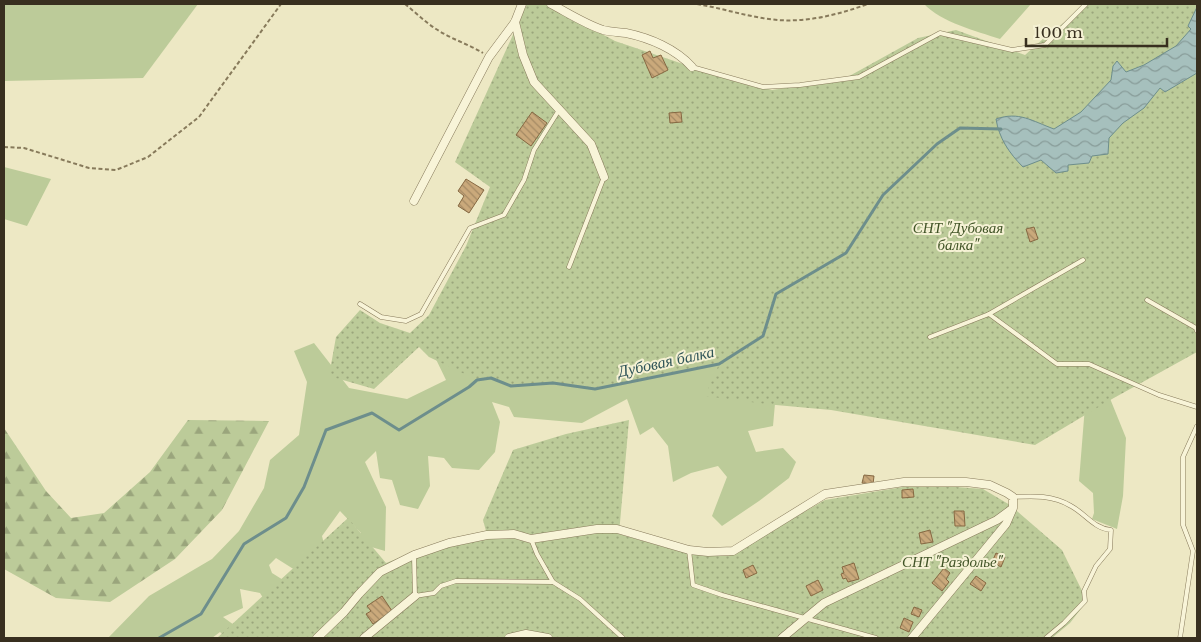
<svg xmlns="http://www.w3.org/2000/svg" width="1201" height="642" viewBox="0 0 1201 642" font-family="'Libre Baskerville',serif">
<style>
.green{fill:#bccb99}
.forest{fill:url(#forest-firs)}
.garden{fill:url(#garden-dots)}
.water{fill:url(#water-waves);stroke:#6d8e8c}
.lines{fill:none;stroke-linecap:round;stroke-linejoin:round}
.stream{stroke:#6d8e8c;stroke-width:3}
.building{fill:url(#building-back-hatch);stroke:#866842}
.lane-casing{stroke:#877a5b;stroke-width:5}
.street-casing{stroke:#877a5b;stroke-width:9}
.path{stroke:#877a5b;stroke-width:2;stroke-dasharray:4 2.5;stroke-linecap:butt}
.lane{stroke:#f8f4d8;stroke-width:4}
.street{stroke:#f8f4d8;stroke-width:8}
.labels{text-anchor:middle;stroke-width:4;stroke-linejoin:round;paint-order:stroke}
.park-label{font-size:15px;font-style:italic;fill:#405326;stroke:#f5f1d4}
.water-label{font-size:16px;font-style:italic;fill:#2e5357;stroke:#f5f1d4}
</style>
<defs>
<pattern id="forest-firs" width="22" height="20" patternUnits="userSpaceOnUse" patternTransform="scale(1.25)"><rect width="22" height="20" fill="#bccb99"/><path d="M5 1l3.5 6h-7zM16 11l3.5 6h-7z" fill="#9aa57c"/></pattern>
<pattern id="garden-dots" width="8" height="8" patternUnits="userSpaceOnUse" patternTransform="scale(1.25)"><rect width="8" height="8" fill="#bccb99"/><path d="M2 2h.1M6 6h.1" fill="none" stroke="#9aa57c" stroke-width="1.8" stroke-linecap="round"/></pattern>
<pattern id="water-waves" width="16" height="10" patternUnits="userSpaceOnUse" patternTransform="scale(1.25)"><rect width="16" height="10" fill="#a6c0bd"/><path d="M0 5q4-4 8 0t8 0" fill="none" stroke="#889c99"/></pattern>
<pattern id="building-back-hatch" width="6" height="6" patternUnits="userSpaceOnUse" patternTransform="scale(1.25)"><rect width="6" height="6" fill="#caa97b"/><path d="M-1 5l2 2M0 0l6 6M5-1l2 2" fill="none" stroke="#a58a64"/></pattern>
</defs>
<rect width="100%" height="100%" fill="#ede8c4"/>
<g class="green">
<polygon points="4,4 198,4 143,78 4,81"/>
<path d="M924,4h107l-31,35c-24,-8 -59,-17 -76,-35z"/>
<polygon points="4,167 51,179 27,226 4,219"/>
<polygon points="618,324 777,381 773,426 748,431 756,452 783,448 796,462 789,478 759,501 722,526 712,516 727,477 718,466 691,473 673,482 668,446 653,427 640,435 627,399 582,423 514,417 509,407 492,402 500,422 495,452 479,470 452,468 444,458 428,456 430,486 418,509 400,505 392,480 380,478 376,451 365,462 386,507 385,551 361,544 361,533 340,511 322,536 329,564 295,570 276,558 269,565 272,573 288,583 265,601 260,593 240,589 243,608 223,617 252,638 226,638 220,632 212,638 108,638 149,596 212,559 239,531 264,488 270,460 299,435 307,382 294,351 314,343 349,388 407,399 446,380 432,351"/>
<polygon points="1109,396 1126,438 1123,496 1117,529 1092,519 1094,513 1093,493 1079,481 1085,406"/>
</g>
<polygon class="forest" points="188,420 269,421 222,510 175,559 110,602 56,598 4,569 4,428 46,491 71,518 104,513 150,472"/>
<g class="garden">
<polygon points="527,4 546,4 615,41 692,67 772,90 844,79 918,38 956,30 1025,55 1044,38 1088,4 1197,4 1197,352 1112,399 1035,445 831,410 765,404 705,396 719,364 595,389 553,383 511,386 491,378 477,380 429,357 419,347 374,389 329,376 336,337 360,310 380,323 410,333 429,315 466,246 490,187 455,162"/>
<polygon points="629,420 619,534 686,553 728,556 825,500 903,487 956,487 983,489 1010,505 1062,550 1087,601 1070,623 1052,638 217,638 348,518 386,563 448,539 486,531 483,520 513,450 566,434"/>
</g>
<path class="water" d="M1197,7v66l-32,19 -5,-4 -16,20 -21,15 -14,15 -1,16 -16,2 -3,7 -21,2v6l-12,2 -15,-13 -18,7c-14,-14 -24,-29 -27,-48 23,-8 36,2 58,10l27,-17 30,-32 2,-14 4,-5 9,11 18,-7 32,-19 15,-17 -3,-3z"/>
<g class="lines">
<polyline class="stream" points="159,638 201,614 244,544 286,518 304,487 326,430 372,413 399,430 469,387 477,380 491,378 511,386 553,383 595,389 719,364 763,336 776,294 846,253 883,195 937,144 960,128 1001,129"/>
</g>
<g class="building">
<polygon points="650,51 653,58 661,55 668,70 652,78 642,55"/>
<polygon points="532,112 547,123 531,146 516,135"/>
<polygon points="681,112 682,122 670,123 669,113"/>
<polygon points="466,179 484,190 469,213 458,206 464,196 458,191"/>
<polygon points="1034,227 1038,239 1030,242 1026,229"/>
<polygon points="864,475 874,476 873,484 862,483"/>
<polygon points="913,489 914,497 902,498 902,490"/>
<polygon points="954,511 964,511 965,526 955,526"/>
<polygon points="930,530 933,542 921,544 919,533"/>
<polygon points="996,553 1005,557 1001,567 992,562"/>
<polygon points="854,563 859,579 848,582 846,578 843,579 841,574 844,573 842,567"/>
<polygon points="753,565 757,573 746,578 743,570"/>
<polygon points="944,568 950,573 946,579 949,582 942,591 932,583"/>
<polygon points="976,576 986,583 981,591 970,584"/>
<polygon points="818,580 823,590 811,596 806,586"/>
<polygon points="382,596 392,611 373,624 366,614 371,611 367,606"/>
<polygon points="914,607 922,610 919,617 911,614"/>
<polygon points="904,618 913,622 909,632 900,628"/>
</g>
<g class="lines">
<defs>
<g id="lane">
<polyline points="692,67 763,87 800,85 859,77 940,33 1012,50 1045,45 1086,4"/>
<polyline points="1083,260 989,314 1057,364 1089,364 1159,395 1197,407"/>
<polyline points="569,267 604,177"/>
<polyline points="1147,300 1196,328 1197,331"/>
<polyline points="360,304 381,317 406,321 421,314 470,228 504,215 524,180 534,150 559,110"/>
<polyline points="930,337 989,314"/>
<path d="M1013,497c21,-1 40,-2 58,9 15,8 22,22 40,24l-1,19 -14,17 -12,25 1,10 -21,22 -18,15"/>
<polyline points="531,539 537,554 553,582"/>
<polyline points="689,550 693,585 722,595 876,638"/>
<polyline points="414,556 415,596 434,593 441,586 456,581 553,582 580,599 623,638"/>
<polyline points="1180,638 1193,551 1183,525 1183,457 1197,426"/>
</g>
<g id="street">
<path d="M551,4c17,9 34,20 52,26 8,2 16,2 23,3 24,5 50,16 66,34"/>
<polyline points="515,22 523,55 534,82 591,144 604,177"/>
<polyline points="414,201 489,57 515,22 522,4"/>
<polyline points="317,638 344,612 359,594 380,572 414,555 449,543 487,535 514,534 531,539 597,529 617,529 689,550 708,552 733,551 825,494 904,482 966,482 990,485 1007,493 1013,497 1013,508 1006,524 912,638"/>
<polyline points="364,638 415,596"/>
<polyline points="509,638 526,634 548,638"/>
<polyline points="782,638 824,603 997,520 1012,509"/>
</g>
</defs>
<use href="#lane" class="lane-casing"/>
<use href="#street" class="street-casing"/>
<g class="path">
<path d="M405,4c10,8 20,18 31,25 15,10 32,15 47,24"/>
<path d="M697,4c24,4 48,12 72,15 34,5 68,-4 99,-15"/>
<polyline points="4,147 24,148 89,168 116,170 148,157 199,117 281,4"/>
</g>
<use href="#lane" class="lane"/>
<use href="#street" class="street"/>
</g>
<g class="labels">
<g class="park-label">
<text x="958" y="233">СНТ "Дубовая<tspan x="958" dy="17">балка"</tspan></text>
<text x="952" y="567">СНТ "Раздолье"</text>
</g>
<g class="water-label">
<text transform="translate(666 361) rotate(-12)" y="6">Дубовая балка</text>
</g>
</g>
<rect width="1201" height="642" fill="none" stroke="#382f1f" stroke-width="10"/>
<path d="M1026 38v8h141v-8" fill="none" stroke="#382f1f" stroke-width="2.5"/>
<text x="1034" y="38" font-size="15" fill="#382f1f" stroke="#f5f1d4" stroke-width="4" paint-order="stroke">100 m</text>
</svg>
